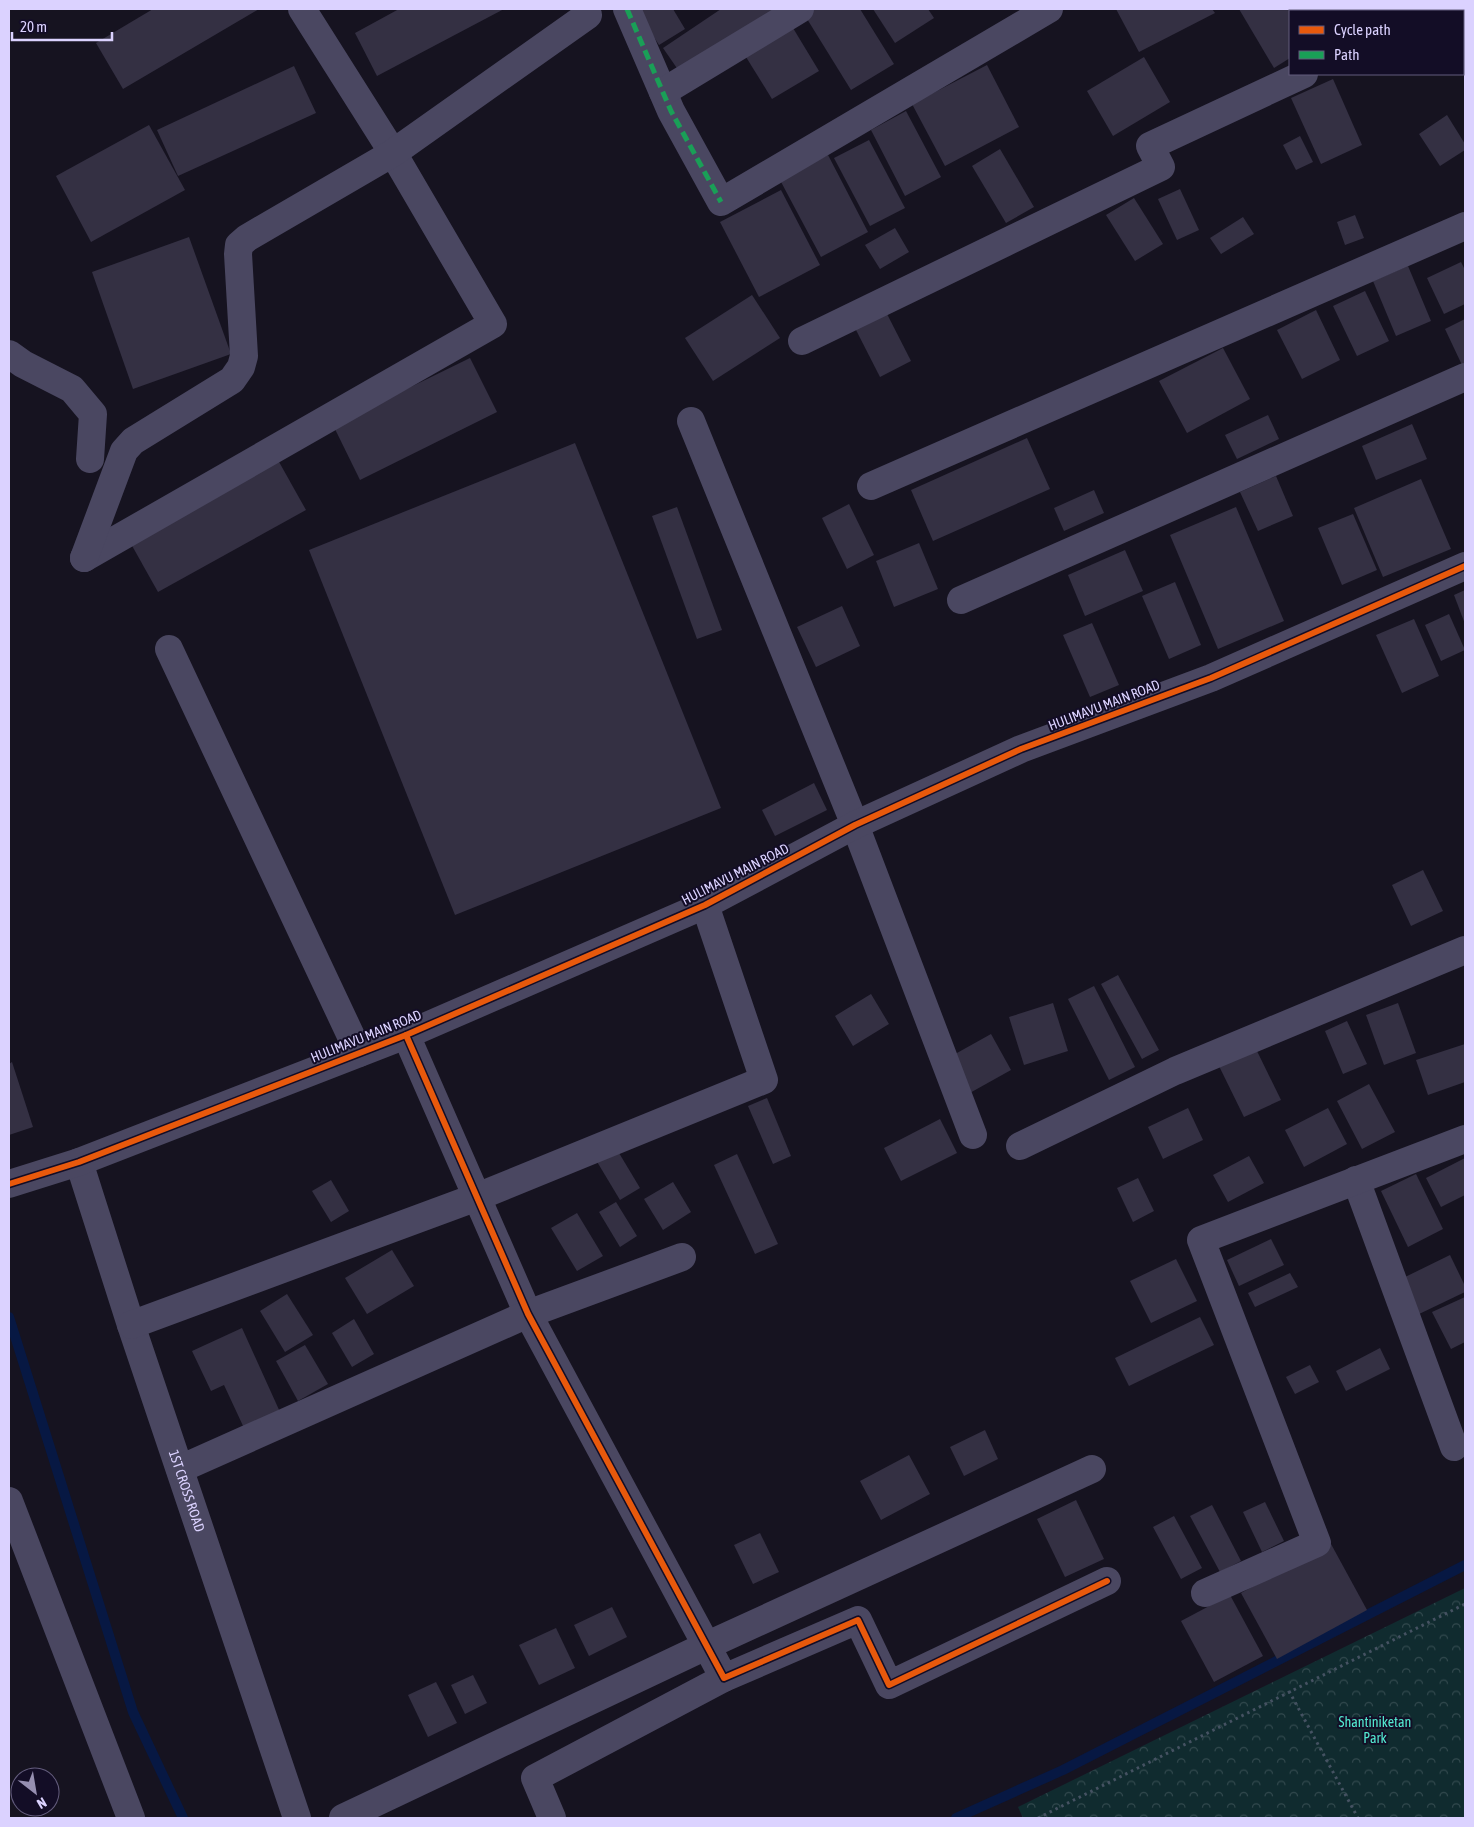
<svg xmlns="http://www.w3.org/2000/svg" width="1474" height="1827" viewBox="0 0 1474 1827" font-family="'Asap Condensed',sans-serif">
<style>
.park{fill:url(#park-crowns)}
.lines{fill:none;stroke-linecap:round;stroke-linejoin:round}
.stream{stroke:#071843;stroke-width:10}
.building{fill:#343043}
.path{stroke:#455262;stroke-width:3;stroke-dasharray:2.5 4;stroke-linecap:butt}
.minor{stroke:#4a4761;stroke-width:28}
.quiet{stroke:#1a9f57;stroke-width:5;stroke-dasharray:10 5;stroke-linecap:butt}
.cycleway-casing{stroke:#130d26;stroke-width:9}
.cycleway{stroke:#e8590c;stroke-width:6}
.labels{text-anchor:middle;stroke-width:4;stroke-linejoin:round;paint-order:stroke}
.street-label{font-size:14px;fill:#dbd2ff;stroke:#130d26}
.park-label{font-size:14px;fill:#53ead1;stroke:#130d26}
</style>
<defs>
<pattern id="park-crowns" width="20" height="18" patternUnits="userSpaceOnUse" patternTransform="scale(1.25)"><rect width="20" height="18" fill="#102b2f"/><path d="M2 6a3 3 0 1 1 6 0M12 15a3 3 0 1 1 6 0" fill="none" stroke="#32494e"/></pattern>
</defs>
<rect width="100%" height="100%" fill="#161320"/>
<polygon class="park" points="1465,1588 1465,1818 1023,1818 1018,1807"/>
<g class="lines">
<g class="stream">
<polyline points="9,1317 133,1712 183,1818"/>
<polyline points="956,1818 1063,1770 1465,1565"/>
</g>
</g>
<g class="building">
<polygon points="153,9 259,9 123,89 96,43"/>
<polygon points="399,9 504,9 377,76 355,33"/>
<polygon points="636,9 673,9 685,29 659,45"/>
<polygon points="721,9 776,9 681,74 663,48"/>
<polygon points="813,9 860,9 894,64 851,90 804,14"/>
<polygon points="873,9 928,9 934,18 895,43"/>
<polygon points="1116,9 1212,9 1215,13 1139,52"/>
<polygon points="1239,9 1290,9 1290,58 1274,68"/>
<polygon points="1301,9 1366,9 1368,11 1302,11"/>
<polygon points="793,28 819,71 772,99 746,57"/>
<polygon points="1144,57 1170,102 1113,136 1087,91"/>
<polygon points="987,65 1019,127 945,166 912,104"/>
<polygon points="294,66 316,113 178,176 157,130"/>
<polygon points="1333,79 1362,145 1321,164 1291,98"/>
<polygon points="906,111 941,177 905,196 871,130"/>
<polygon points="1447,115 1465,144 1465,150 1440,166 1419,134"/>
<polygon points="149,125 185,190 91,242 56,176"/>
<polygon points="1300,136 1313,162 1296,170 1283,145"/>
<polygon points="869,140 905,208 870,226 834,158"/>
<polygon points="1000,149 1034,207 1006,223 972,166"/>
<polygon points="828,155 868,232 821,257 780,180"/>
<polygon points="1180,189 1199,230 1177,240 1158,199"/>
<polygon points="781,190 820,265 759,297 720,222"/>
<polygon points="1134,198 1163,244 1135,261 1106,215"/>
<polygon points="1355,215 1364,238 1345,245 1337,222"/>
<polygon points="1243,217 1254,234 1221,254 1210,238"/>
<polygon points="895,228 909,252 880,269 865,245"/>
<polygon points="189,237 231,354 133,389 92,272"/>
<polygon points="1461,262 1465,270 1465,304 1444,314 1427,278"/>
<polygon points="1408,266 1431,321 1396,336 1373,281"/>
<polygon points="1365,291 1389,341 1357,356 1333,306"/>
<polygon points="752,295 780,338 713,381 685,338"/>
<polygon points="1316,310 1340,360 1302,379 1277,330"/>
<polygon points="886,312 911,361 880,377 855,328"/>
<polygon points="1465,319 1465,363 1462,365 1445,329"/>
<polygon points="1223,348 1250,399 1187,433 1159,381"/>
<polygon points="470,358 497,412 360,480 333,425"/>
<polygon points="1268,415 1279,439 1237,459 1225,435"/>
<polygon points="1412,424 1427,459 1376,480 1362,446"/>
<polygon points="1027,438 1050,489 933,541 911,490"/>
<polygon points="575,443 721,808 455,915 309,550"/>
<polygon points="274,453 306,510 158,592 126,535"/>
<polygon points="1276,476 1293,516 1258,531 1240,492"/>
<polygon points="1421,479 1451,549 1383,577 1354,508"/>
<polygon points="1094,490 1104,513 1064,531 1054,508"/>
<polygon points="849,504 874,555 847,569 822,518"/>
<polygon points="677,507 722,630 697,639 652,516"/>
<polygon points="1236,507 1284,621 1218,649 1170,535"/>
<polygon points="1353,514 1377,570 1342,585 1318,528"/>
<polygon points="919,543 938,589 894,607 876,561"/>
<polygon points="1125,550 1143,591 1085,616 1068,575"/>
<polygon points="1175,582 1201,645 1169,659 1142,596"/>
<polygon points="1465,590 1465,624 1454,595"/>
<polygon points="842,606 860,646 816,667 797,627"/>
<polygon points="1449,614 1465,650 1441,661 1425,625"/>
<polygon points="1414,619 1439,676 1402,693 1376,635"/>
<polygon points="1092,623 1119,685 1090,697 1063,635"/>
<polygon points="814,783 827,810 775,836 762,810"/>
<polygon points="1423,870 1443,911 1411,926 1392,885"/>
<polygon points="1118,975 1159,1050 1142,1059 1101,984"/>
<polygon points="1094,986 1135,1067 1109,1080 1068,999"/>
<polygon points="871,994 889,1024 853,1046 835,1016"/>
<polygon points="1053,1003 1068,1051 1024,1065 1009,1017"/>
<polygon points="1398,1003 1416,1053 1384,1065 1366,1015"/>
<polygon points="1347,1021 1367,1064 1343,1074 1325,1031"/>
<polygon points="991,1034 1011,1070 968,1094 948,1058"/>
<polygon points="1465,1044 1465,1082 1428,1095 1416,1060"/>
<polygon points="1256,1049 1281,1100 1244,1117 1219,1066"/>
<polygon points="12,1062 33,1127 9,1135 9,1064"/>
<polygon points="1369,1084 1395,1132 1362,1149 1337,1101"/>
<polygon points="767,1098 791,1156 773,1164 748,1106"/>
<polygon points="1188,1108 1203,1140 1163,1159 1148,1127"/>
<polygon points="1328,1108 1347,1144 1304,1167 1285,1130"/>
<polygon points="940,1119 957,1153 901,1181 884,1148"/>
<polygon points="616,1148 640,1188 620,1200 596,1160"/>
<polygon points="737,1154 778,1244 755,1254 714,1165"/>
<polygon points="1249,1156 1264,1183 1228,1202 1213,1175"/>
<polygon points="1465,1158 1465,1195 1441,1207 1426,1178"/>
<polygon points="1416,1174 1443,1229 1408,1247 1381,1191"/>
<polygon points="1138,1178 1154,1211 1133,1222 1117,1188"/>
<polygon points="331,1180 349,1211 331,1222 312,1191"/>
<polygon points="673,1182 691,1212 663,1230 644,1199"/>
<polygon points="616,1202 637,1236 620,1247 599,1212"/>
<polygon points="577,1213 603,1256 577,1271 551,1228"/>
<polygon points="1271,1239 1284,1265 1239,1286 1227,1260"/>
<polygon points="392,1250 414,1286 367,1314 345,1278"/>
<polygon points="1450,1255 1465,1286 1465,1292 1417,1315 1399,1280"/>
<polygon points="1176,1259 1197,1301 1151,1323 1130,1281"/>
<polygon points="1290,1273 1298,1287 1255,1307 1248,1293"/>
<polygon points="287,1294 313,1335 285,1352 260,1311"/>
<polygon points="1465,1297 1465,1342 1451,1349 1432,1312"/>
<polygon points="1200,1317 1214,1345 1129,1386 1115,1358"/>
<polygon points="354,1319 374,1354 352,1367 332,1333"/>
<polygon points="242,1328 280,1412 244,1428 224,1385 211,1391 192,1351"/>
<polygon points="305,1345 328,1384 298,1401 276,1361"/>
<polygon points="1380,1348 1390,1369 1346,1391 1336,1371"/>
<polygon points="1310,1365 1319,1382 1295,1394 1286,1377"/>
<polygon points="985,1430 998,1459 964,1476 950,1447"/>
<polygon points="909,1455 930,1494 881,1520 860,1481"/>
<polygon points="1076,1500 1104,1559 1065,1577 1037,1519"/>
<polygon points="1265,1502 1284,1541 1262,1552 1243,1512"/>
<polygon points="1212,1505 1241,1561 1220,1572 1190,1516"/>
<polygon points="1174,1516 1202,1568 1181,1579 1153,1527"/>
<polygon points="760,1533 779,1572 753,1584 734,1545"/>
<polygon points="1331,1544 1367,1610 1277,1659 1241,1593"/>
<polygon points="1230,1595 1263,1656 1214,1682 1181,1621"/>
<polygon points="612,1607 627,1637 589,1656 574,1625"/>
<polygon points="556,1628 575,1668 539,1685 519,1645"/>
<polygon points="473,1675 487,1703 465,1714 451,1685"/>
<polygon points="436,1682 457,1723 428,1737 408,1695"/>
</g>
<g class="lines">
<g class="path">
<polyline points="1289,1691 1358,1818"/>
<polyline points="1038,1818 1465,1604"/>
</g>
<g class="minor">
<polyline points="627,9 671,111 721,202 1049,9"/>
<polyline points="1437,11 1443,9"/>
<polyline points="663,92 800,9"/>
<polyline points="802,341 1161,167 1150,146 1304,74"/>
<polyline points="9,354 23,364 72,389 93,414 90,459"/>
<polyline points="691,421 855,825 973,1135"/>
<polyline points="871,486 1465,226"/>
<polyline points="84,558 493,324 393,153 302,9"/>
<polyline points="84,558 124,451 133,441 232,380 241,367 244,356 238,254 239,245 247,238 393,153 588,15"/>
<polyline points="961,600 1465,377"/>
<polyline points="169,649 359,1053"/>
<polyline points="406,1035 528,1314 724,1678 858,1620 889,1685 1107,1581"/>
<polyline points="1020,1146 1175,1071 1465,950"/>
<path id="s1" d="M79,1162l52,163 166,493"/>
<polyline points="1356,1180 1454,1447"/>
<polyline points="9,1184 79,1162 406,1035 705,905 855,825 1021,749 1211,678 1465,566"/>
<polyline points="131,1325 477,1197 764,1080 705,905"/>
<polyline points="180,1469 528,1314 682,1257"/>
<polyline points="9,1501 131,1818"/>
<polyline points="1205,1593 1317,1543 1201,1240 1465,1139"/>
<polyline points="343,1818 708,1645 1092,1469"/>
<polyline points="552,1818 535,1778 724,1678"/>
</g>
<polyline class="quiet" points="627,9 671,111 721,202"/>
<defs>
<g id="cycleway">
<polyline points="406,1035 528,1314 724,1678 858,1620 889,1685 1107,1581"/>
<polyline points="9,1184 79,1162 406,1035 705,905 855,825 1021,749 1211,678 1465,566"/>
</g>
</defs>
<use href="#cycleway" class="cycleway-casing"/>
<use href="#cycleway" class="cycleway"/>
</g>
<g class="labels">
<g class="street-label">
<text transform="translate(1104 705) rotate(-21)" y="5">HULIMAVU MAIN ROAD</text>
<text transform="translate(735 874) rotate(-27)" y="5">HULIMAVU MAIN ROAD</text>
<text transform="translate(366 1036) rotate(-22)" y="5">HULIMAVU MAIN ROAD</text>
<text dy="5" stroke="none"><textPath href="#s1" startOffset="346">1ST CROSS ROAD</textPath></text>
</g>
<g class="park-label">
<text x="1375" y="1727">Shantiniketan<tspan x="1375" dy="16">Park</tspan></text>
</g>
</g>
<rect width="1474" height="1827" fill="none" stroke="#dbd2ff" stroke-width="20"/>
<rect x="1289" y="10" width="175" height="65" fill="#130d26" stroke="#635c7d"/>
<rect x="1299" y="26" width="25" height="8" fill="#e8590c" stroke="#635c7d"/>
<text x="1334" y="35" font-size="15" fill="#dbd2ff">Cycle path</text>
<rect x="1299" y="51" width="25" height="8" fill="#1a9f57" stroke="#635c7d"/>
<text x="1334" y="60" font-size="15" fill="#dbd2ff">Path</text>
<g transform="translate(35 1792) rotate(149)"><circle r="24" fill="#130d26" stroke="#635c7d"/>
<path d="M0-4L9 19L0 12L-9 19Z" fill="#968fb1"/>
<text y="-8" font-size="14" font-weight="bold" text-anchor="middle" fill="#dbd2ff">N</text>
</g>
<path d="M12 32v8h100v-8" fill="none" stroke="#dbd2ff" stroke-width="2.5"/>
<text x="20" y="32" font-size="15" fill="#dbd2ff" stroke="#130d26" stroke-width="4" paint-order="stroke">20 m</text>
</svg>
